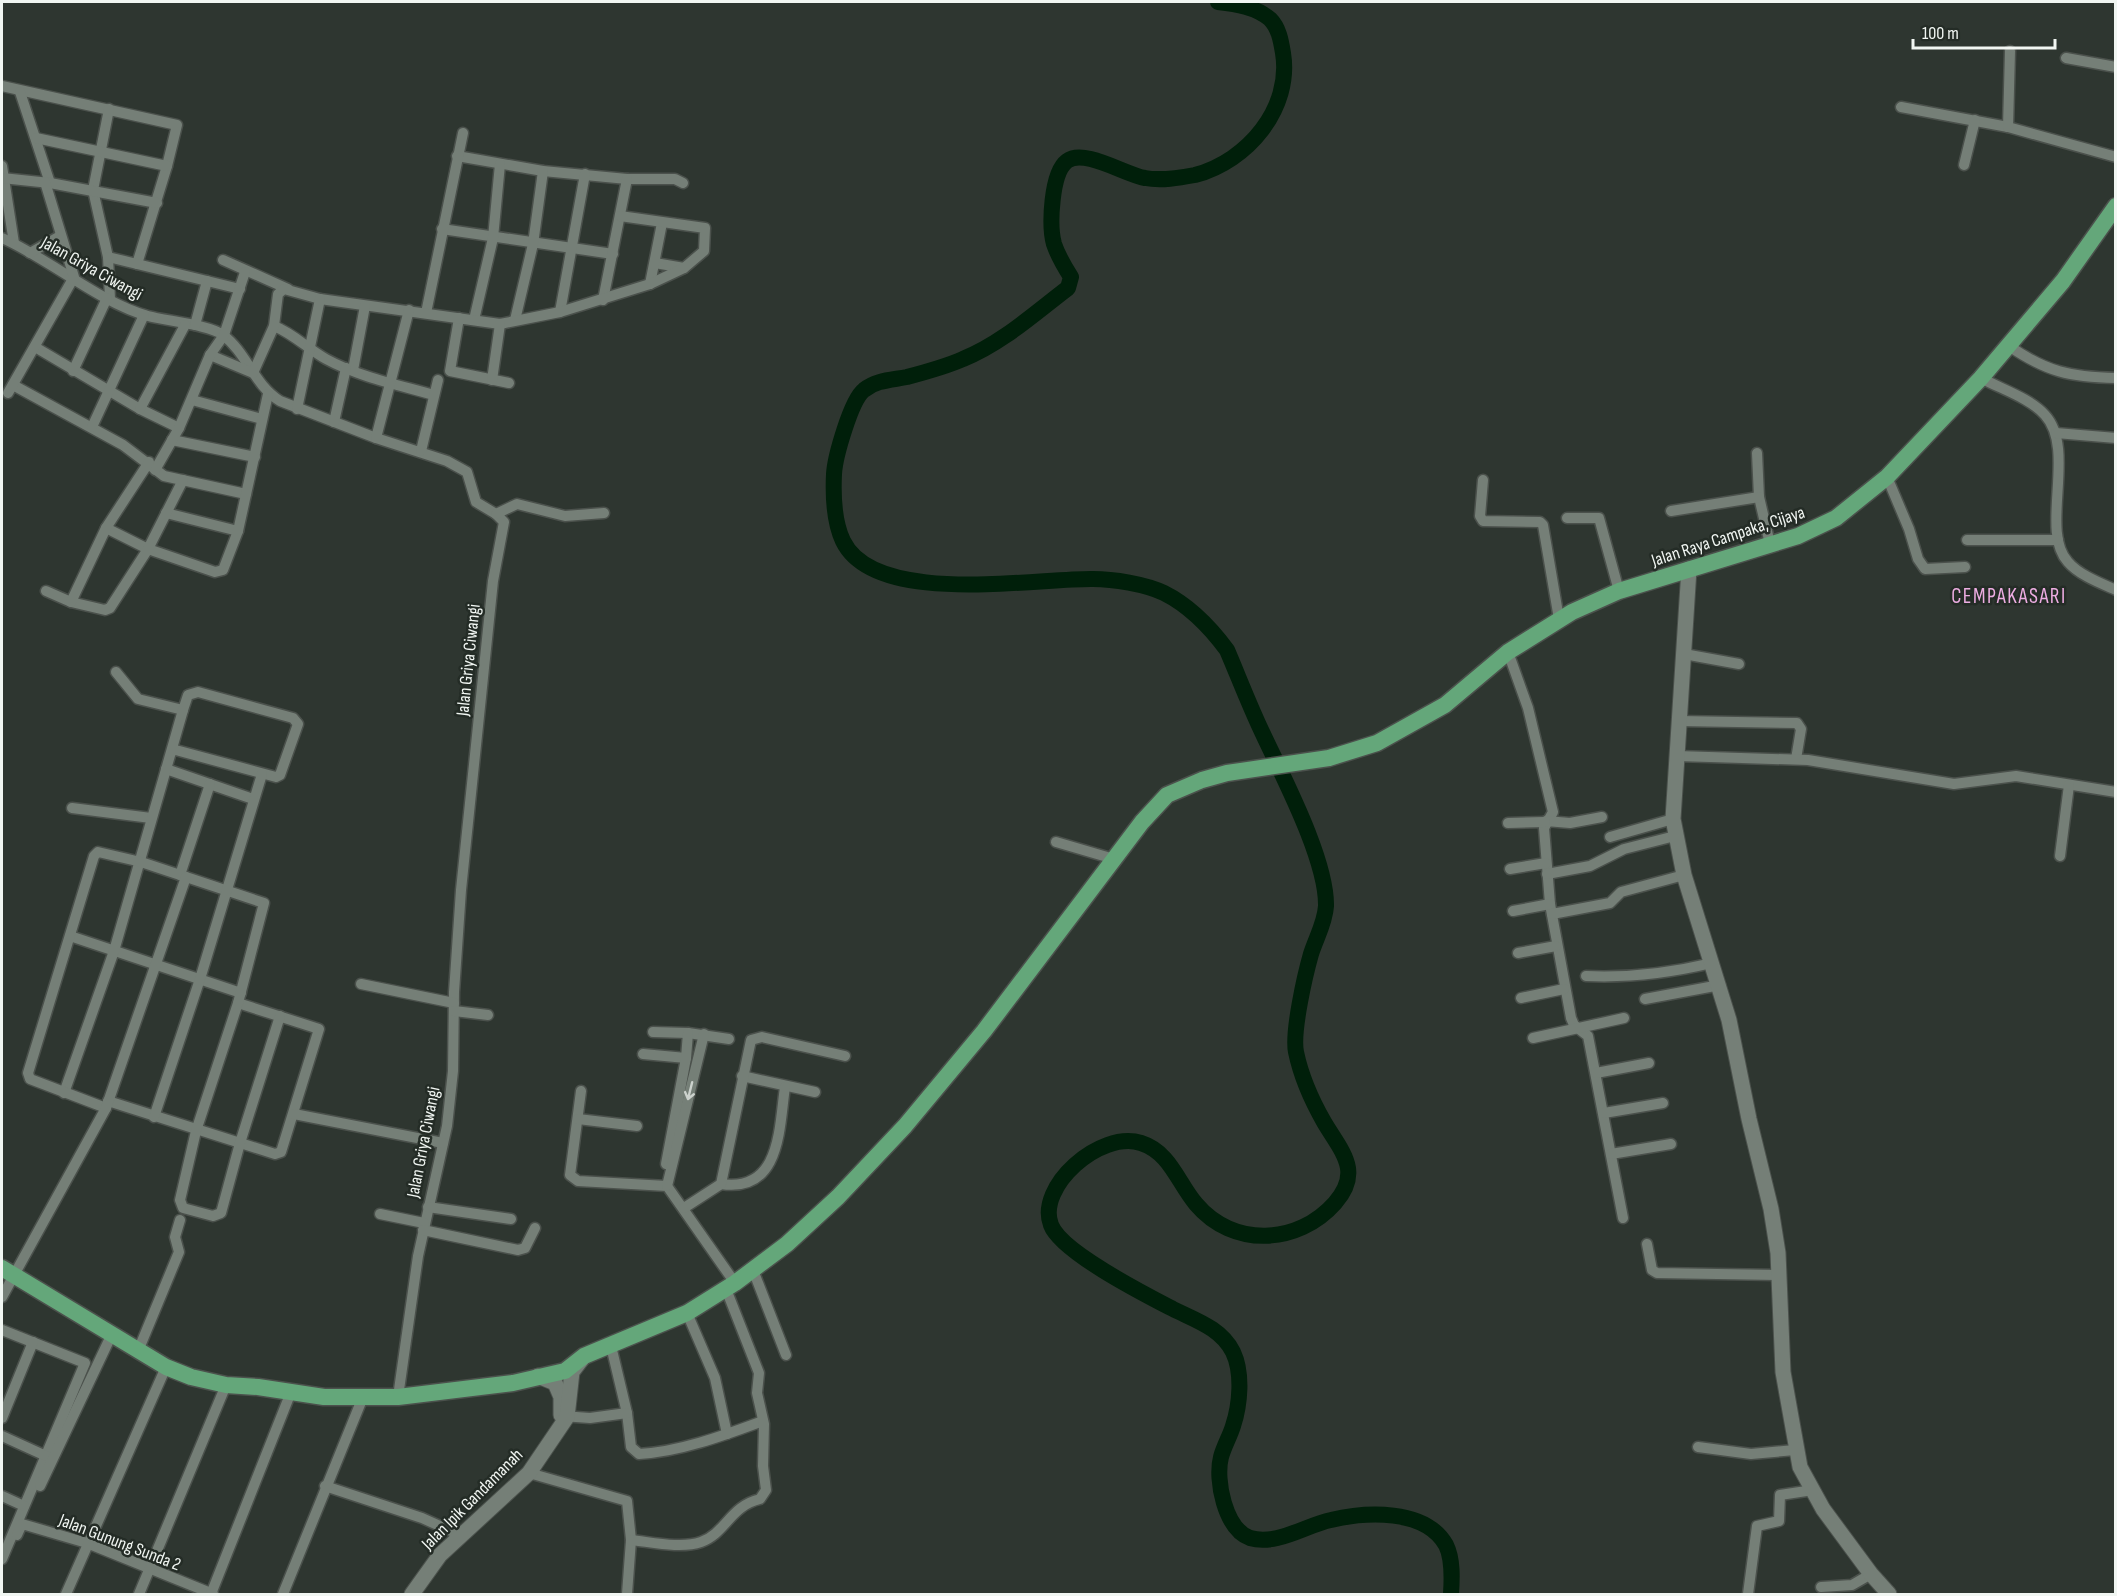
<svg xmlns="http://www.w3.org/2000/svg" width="2117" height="1596" viewBox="0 0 2117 1596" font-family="'Sofia Sans Condensed',sans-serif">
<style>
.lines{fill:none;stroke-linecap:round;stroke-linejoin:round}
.river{stroke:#001f0a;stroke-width:16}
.street-casing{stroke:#4b514c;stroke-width:13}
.secondary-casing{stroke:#4b514c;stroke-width:17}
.primary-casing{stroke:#4b514c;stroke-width:19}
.street{stroke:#757f77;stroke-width:10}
.secondary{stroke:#757f77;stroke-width:15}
.primary{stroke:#64a77a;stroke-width:16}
.oneway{stroke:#ccd2cd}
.labels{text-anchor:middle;stroke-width:5;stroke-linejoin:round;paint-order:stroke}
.street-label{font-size:18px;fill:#f1f6f2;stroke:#242c26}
.quarter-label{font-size:21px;letter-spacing:1.5px;fill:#edade2;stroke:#242c26}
</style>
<rect width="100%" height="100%" fill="#2e3630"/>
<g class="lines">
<path class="river" d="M1218,2c18,2 38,5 52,17 9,9 11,22 13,34 9,55 -35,108 -88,122 -16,3 -34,6 -50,3 -19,-3 -61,-30 -78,-17 -16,12 -18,65 -13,83 4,12 10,22 17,33l-3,11c-33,25 -67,56 -105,71 -18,8 -37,13 -56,18 -15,3 -31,3 -43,13 -13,10 -29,67 -30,84 -1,21 0,48 9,67 32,66 191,37 250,38 20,0 52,5 71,14 26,13 46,34 63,57 12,28 23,57 36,84 20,43 64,126 63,172 -1,17 -10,32 -15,48 -6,21 -19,78 -15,98 5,24 16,49 28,70 17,29 39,49 11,81 -37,42 -102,45 -139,1 -18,-21 -26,-52 -55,-61 -41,-13 -105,44 -90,82 10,27 95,70 122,84 22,11 48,19 60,43 10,21 7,53 0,74 -3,10 -9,20 -12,31 -6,23 4,72 29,81 27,8 56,-13 81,-18 34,-8 94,-12 115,25 7,14 6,34 5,49"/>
<defs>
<g id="street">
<polyline points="2066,58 2116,67"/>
<polyline points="2,86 177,125 167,166 137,264"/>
<polyline points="20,92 50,183"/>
<polyline points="1901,107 2008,127 2116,157"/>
<polyline points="109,109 93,190 108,257 110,299"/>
<polyline points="2008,127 2010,51"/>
<polyline points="36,138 167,166"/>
<polyline points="457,156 543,171 627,179 675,179 683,183"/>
<polyline points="1964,165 1975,120"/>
<polyline points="2,166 14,243"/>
<polyline points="2,178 50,183 157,203"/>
<polyline points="442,229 613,254"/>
<path d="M2,238c46,20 98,65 146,78 19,5 62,9 75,19 24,18 31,50 57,66l96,37 71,23 20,11 9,30 20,12 8,8 -11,59 -32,309 -7,102 -1,79 -6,55 -29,130 -20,141"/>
<polyline points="30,253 60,236"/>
<polyline points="108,257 240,289"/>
<polyline points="223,260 288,289"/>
<polyline points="655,263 684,268"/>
<polyline points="650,284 662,223"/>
<polyline points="603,300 627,179"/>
<polyline points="560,312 585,174"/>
<polyline points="426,313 463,133"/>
<polyline points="459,318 450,371 509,383"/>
<polyline points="474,320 493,238 500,164"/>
<polyline points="515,320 533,244 543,171"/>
<polyline points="195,325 207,281"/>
<path d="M274,326c20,8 34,23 52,33 33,18 73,26 108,36"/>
<path d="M2009,346c38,26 61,31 107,32"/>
<polyline points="35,347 140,409 179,428"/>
<polyline points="210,355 253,373 274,326 278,294 284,289 320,299 500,324 560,312 650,284 684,268 704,251 705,228 620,216"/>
<polyline points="353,370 365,306"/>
<polyline points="73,371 107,298"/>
<path d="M1981,378c20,11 49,20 64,37 32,35 -6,116 23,147 11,13 32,21 48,28"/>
<polyline points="492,380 500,324"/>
<polyline points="13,385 123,445 164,476 246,494"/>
<polyline points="8,393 74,277 45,182"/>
<polyline points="192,400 262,419"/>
<polyline points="140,409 185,325"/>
<polyline points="297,409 320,299"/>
<polyline points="334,422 346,368"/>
<polyline points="92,427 144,315"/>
<polyline points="2056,433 2116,438"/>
<polyline points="376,438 409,310"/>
<polyline points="172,440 255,457"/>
<polyline points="421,451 438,380"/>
<polyline points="1757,453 1759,497 1770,544"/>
<polyline points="155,470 179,428 210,355 224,335 245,272"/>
<polyline points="1887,477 1909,529 1918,559 1925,569 1965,567"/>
<polyline points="1483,480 1480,516 1483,521 1540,522 1543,525 1559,619"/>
<polyline points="1671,511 1759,497"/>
<polyline points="166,513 238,531"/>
<polyline points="496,514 517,504 565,516 604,513"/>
<polyline points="1567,518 1599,518 1619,591"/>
<polyline points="106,528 148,549 215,572 223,570 238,531 268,394"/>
<polyline points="1967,540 2058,540"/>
<polyline points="46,591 71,602 105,610 110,608 148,549 183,480"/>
<polyline points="71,602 106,528 149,462"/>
<polyline points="1508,652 1528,708 1553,812 1544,828 1550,904 1571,1018 1574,1025 1588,1036 1623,1218"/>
<polyline points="1684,654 1739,664"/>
<polyline points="116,672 138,699 183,710"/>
<polyline points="1679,721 1797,723 1801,729 1796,759"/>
<polyline points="1677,756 1808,760 1954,784 2016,776 2116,792"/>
<polyline points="166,769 253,799"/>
<polyline points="72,808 151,818"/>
<polyline points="1546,821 1570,823 1602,817"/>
<polyline points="1508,823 1545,822"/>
<polyline points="1610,837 1673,819"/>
<polyline points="1056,842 1114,859"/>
<polyline points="2060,856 2069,785"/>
<polyline points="1510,869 1546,863"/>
<polyline points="1547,874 1590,866 1624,849 1675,836"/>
<polyline points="180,875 210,784"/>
<polyline points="1513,911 1550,904"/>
<polyline points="1552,914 1610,903 1621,892 1684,875"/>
<polyline points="70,936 241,993"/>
<polyline points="1518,953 1556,946"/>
<path d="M1586,976c43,2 84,-3 126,-13"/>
<polyline points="361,984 454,1003"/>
<polyline points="1521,998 1564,989"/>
<polyline points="1645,999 1720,985"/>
<polyline points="454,1011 488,1015"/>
<polyline points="653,1032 688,1033 729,1039"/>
<polyline points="1533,1038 1624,1018"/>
<polyline points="643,1054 686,1058"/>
<polyline points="1596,1073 1649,1063"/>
<polyline points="742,1076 815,1092"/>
<polyline points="581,1091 570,1175 578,1181 667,1186 735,1283"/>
<polyline points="64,1093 114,951 183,710 188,695 198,692 293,718 298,724 280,775 276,777 172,749"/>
<polyline points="108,1101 275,1154 281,1152 319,1029 238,1003"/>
<polyline points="106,1108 30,1079 28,1073 94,856 98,852 141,862 264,903 238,1003 196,1131 180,1200 183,1208 213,1216 221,1213 240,1143 280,1016"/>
<polyline points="1604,1113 1663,1103"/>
<polyline points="294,1114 443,1143"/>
<polyline points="154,1117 200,979 262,774"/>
<polyline points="578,1119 637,1126"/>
<polyline points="1611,1154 1671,1144"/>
<polyline points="666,1164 686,1058 688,1033"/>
<path d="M721,1184c60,9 58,-56 64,-97"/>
<polyline points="667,1186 704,1034"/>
<polyline points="428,1207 511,1219"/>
<polyline points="684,1208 721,1184 751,1040 762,1037 845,1056"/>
<polyline points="380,1214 424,1223"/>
<polyline points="423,1230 518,1250 525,1248 535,1228"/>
<polyline points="1647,1244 1652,1270 1657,1273 1778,1275"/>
<polyline points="753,1270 786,1355"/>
<polyline points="2,1297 106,1108 186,877"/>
<polyline points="687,1313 715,1378 727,1434"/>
<polyline points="2,1330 85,1363 2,1559"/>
<path d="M611,1346l16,67 4,34 8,7c41,-2 86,-19 124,-33"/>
<polyline points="138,1351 179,1252 175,1237 180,1220"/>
<polyline points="562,1416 590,1418 627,1413"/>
<polyline points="2,1418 33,1342"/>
<polyline points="2,1436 46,1456"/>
<polyline points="1698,1447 1751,1454 1795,1450"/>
<polyline points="529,1473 627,1501 631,1540 627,1594"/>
<polyline points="40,1486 111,1336"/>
<polyline points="325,1486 422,1518 460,1535"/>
<polyline points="2,1496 24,1506"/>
<polyline points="17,1535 22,1524 87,1543 213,1594"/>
<path d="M631,1540c20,2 50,9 70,2 25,-9 29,-36 59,-43l6,-9 -3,-24 1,-42 -7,-31 2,-20 -33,-84"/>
<polyline points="1821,1587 1852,1585 1871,1574"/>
<polyline points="66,1594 166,1367"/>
<polyline points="139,1594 226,1385"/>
<polyline points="211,1594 291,1392"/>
<polyline points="283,1594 363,1397"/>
<polyline points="1748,1594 1757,1526 1779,1521 1780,1495 1813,1490"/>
</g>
<g id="secondary">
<polyline points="1689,569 1673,819 1684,875 1729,1020 1749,1119 1771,1209 1778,1253 1783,1372 1800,1467 1823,1509 1871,1574 1889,1594"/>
<polyline points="538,1376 555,1383 561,1397 561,1415"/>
<polyline points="412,1594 440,1555 529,1473 567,1417 572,1372 582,1359"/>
</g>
<polyline id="primary" points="2,1268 166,1367 191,1377 226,1385 258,1387 324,1397 398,1397 513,1383 565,1371 584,1356 687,1313 735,1283 787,1244 838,1197 905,1126 984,1031 1142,822 1167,795 1202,780 1227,773 1329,758 1377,743 1445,705 1508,652 1572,612 1619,591 1798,536 1836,518 1887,477 1981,378 2063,281 2116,206"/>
</defs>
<use href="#street" class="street-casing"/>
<use href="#secondary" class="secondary-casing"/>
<use href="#primary" class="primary-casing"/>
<use href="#street" class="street"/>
<use href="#secondary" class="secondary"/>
<use href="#primary" class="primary"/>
</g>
<defs><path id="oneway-shaft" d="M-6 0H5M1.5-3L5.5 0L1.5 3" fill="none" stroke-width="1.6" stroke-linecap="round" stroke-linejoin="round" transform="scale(1.5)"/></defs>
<use class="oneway" href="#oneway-shaft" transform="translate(690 1091) rotate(104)"/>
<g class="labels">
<g class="street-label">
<text transform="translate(92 268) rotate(29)" y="6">Jalan Griya Ciwangi</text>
<text transform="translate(1728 536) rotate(-18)" y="6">Jalan Raya Campaka, Cijaya</text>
<text transform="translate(468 660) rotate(-84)" y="6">Jalan Griya Ciwangi</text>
<text transform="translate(423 1142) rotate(-79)" y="6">Jalan Griya Ciwangi</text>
<text transform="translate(472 1499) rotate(-45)" y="6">Jalan Ipik Gandamanah</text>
<text transform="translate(120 1542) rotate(21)" y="6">Jalan Gunung Sunda 2</text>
</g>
<g class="quarter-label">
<text x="2009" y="603">CEMPAKASARI</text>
</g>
</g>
<rect width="2117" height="1596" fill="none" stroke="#f1f6f2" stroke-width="6"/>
<path d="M1913 39v9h142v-9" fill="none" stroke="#f1f6f2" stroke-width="3"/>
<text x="1922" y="39" font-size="18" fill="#f1f6f2" stroke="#242c26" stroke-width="4.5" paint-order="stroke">100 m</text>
</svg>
